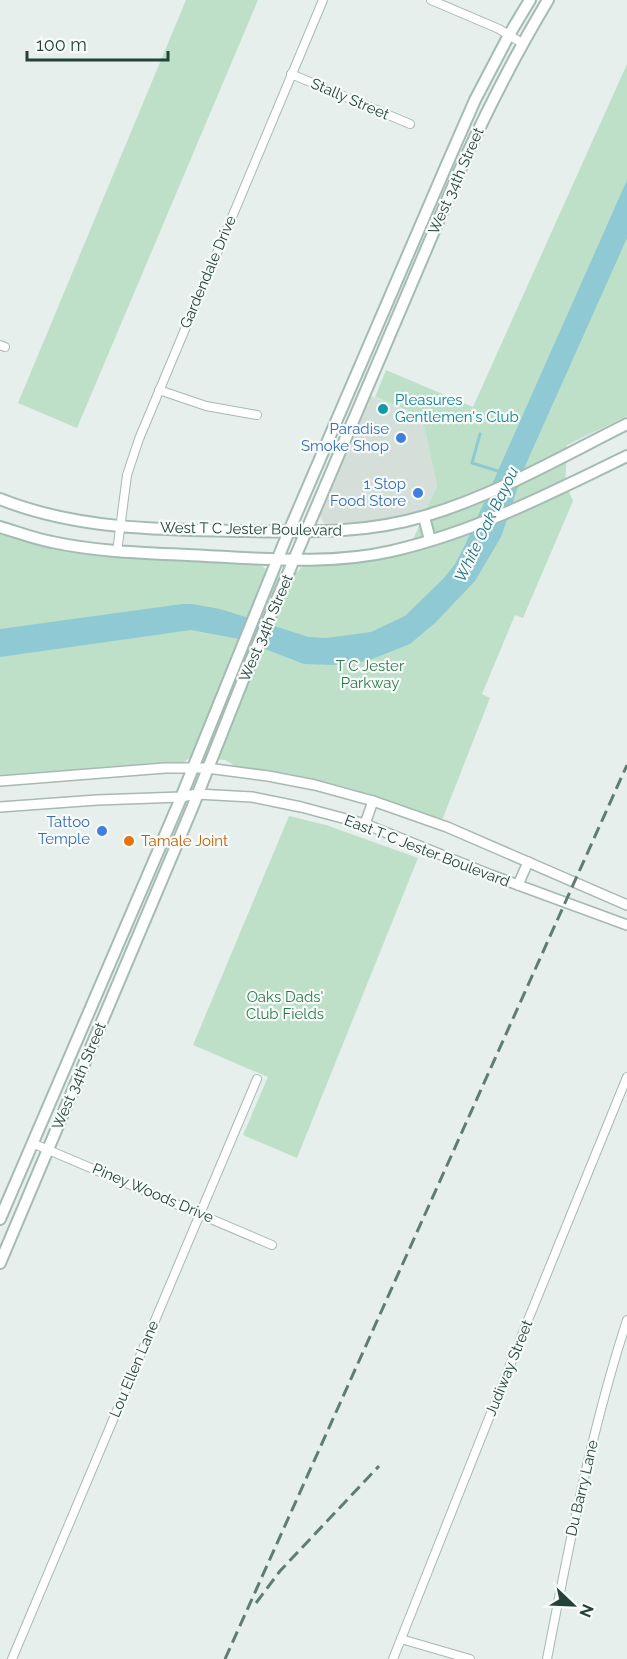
<svg xmlns="http://www.w3.org/2000/svg" width="627" height="1659" viewBox="0 0 627 1659" font-family="Raleway,sans-serif">
<style>
.built{fill:#d4dfda}
.green{fill:#bfe0c8}
.water{fill:#8ec9d4}
.lines{fill:none;stroke-linecap:round;stroke-linejoin:round}
.stream{stroke:#8ec9d4;stroke-width:3}
.minor-casing{stroke:#a8b8b2;stroke-width:10}
.tertiary-casing{stroke:#a8b8b2;stroke-width:12}
.secondary-casing{stroke:#a4bbb3;stroke-width:14}
.minor{stroke:#fff;stroke-width:8}
.tertiary{stroke:#fff;stroke-width:9}
.secondary{stroke:#fff;stroke-width:10}
.rail{stroke:#5f7d75;stroke-width:3;stroke-dasharray:12 6;stroke-linecap:butt}
.culture-dot{fill:#0f9aa8;stroke:#f7fbf9;stroke-width:2}
.shop-dot{fill:#3f7fe0;stroke:#f7fbf9;stroke-width:2}
.food-dot{fill:#e8710a;stroke:#f7fbf9;stroke-width:2}
.labels{text-anchor:middle;stroke-width:4.5;stroke-linejoin:round;paint-order:stroke}
.street-label{font-size:15px;fill:#24423a;stroke:#f7fbf9}
.culture-label{font-size:15px;fill:#0d838f;stroke:#f7fbf9;text-anchor:start}
.shop-label{font-size:15px;fill:#366cbe;stroke:#f7fbf9;text-anchor:end}
.park-label{font-size:15px;fill:#2d7a4b;stroke:#f7fbf9}
.food-label{font-size:15px;fill:#c56008;stroke:#f7fbf9;text-anchor:start}
.water-label{font-size:16px;font-style:italic;fill:#1c6f80;stroke:#f7fbf9}
</style>
<rect width="100%" height="100%" fill="#e6efeb"/>
<polygon class="built" points="371,396 422,416 437,486 426,512 369,523 329,527 323,522 320,516"/>
<g class="green">
<polygon points="186,0 258,0 77,428 18,403"/>
<path d="M627,64v352l-60,29 -2,46 4,1 4,9 -50,117 -8,-3 -33,79 8,4 -47,120 -7,2 -40,-16 -44,-15 -62,-15 -55,-8 -10,-6 -34,-3 -7,5 -184,14v-244c28,9 55,17 84,22 57,8 116,7 174,10l7,4 1,5 31,-1 6,-6 5,-1 62,-5 37,-7 30,-67 -15,-70 -47,-19 11,-27 87,37z"/>
<polygon points="289,816 326,825 418,858 297,1158 243,1135 268,1077 193,1045"/>
</g>
<polygon class="water" points="627,180 627,238 526,464 501,537 475,581 435,623 410,644 367,661 333,665 304,664 239,639 191,630 0,657 0,629 182,604 192,604 220,609 309,637 326,638 371,632 405,616 443,579 455,564 466,543"/>
<g class="lines">
<polyline class="stream" points="480,434 472,463 501,472"/>
<defs>
<g id="minor">
<polyline points="431,0 499,29 522,43"/>
<polyline points="291,74 410,124"/>
<polyline points="0,345 5,347"/>
<polyline points="159,390 206,406 257,415"/>
<polyline points="117,552 127,475 139,439 323,0"/>
<polyline points="32,1143 272,1245"/>
<polyline points="401,1639 470,1659"/>
<polyline points="12,1659 257,1079"/>
<polyline points="393,1659 526,1325 627,1077"/>
<path d="M547,1659c22,-114 44,-228 80,-339"/>
</g>
<g id="tertiary">
<polyline points="0,781 165,768 207,768 268,776 315,785 373,801 447,827 627,905"/>
<polyline points="0,807 97,800 181,797 197,794 252,797 301,807 365,824 491,875 627,925"/>
<polyline points="365,824 373,801"/>
<polyline points="518,885 528,862"/>
</g>
<g id="secondary">
<path d="M0,499c77,31 164,31 246,32 61,1 119,3 179,-15 71,-21 136,-59 202,-92"/>
<polyline points="424,517 430,540"/>
<path d="M0,527c17,5 35,12 52,15 51,11 103,11 154,14 62,3 125,9 186,-5 83,-19 159,-58 235,-95"/>
<polyline points="0,1219 178,805 289,531 447,164 475,100 509,35 530,0"/>
<path d="M0,1263l193,-457 54,-136 213,-500c26,-58 55,-115 88,-170"/>
</g>
</defs>
<use href="#minor" class="minor-casing"/>
<use href="#tertiary" class="tertiary-casing"/>
<use href="#secondary" class="secondary-casing"/>
<use href="#minor" class="minor"/>
<use href="#tertiary" class="tertiary"/>
<use href="#secondary" class="secondary"/>
<g class="rail">
<polyline points="256,1603 280,1571 379,1466"/>
<polyline points="225,1659 627,765"/>
</g>
</g>
<circle class="culture-dot" cx="383" cy="409" r="6"/>
<g class="shop-dot">
<circle cx="401" cy="438" r="6"/>
<circle cx="418" cy="493" r="6"/>
<circle cx="102" cy="831" r="6"/>
</g>
<circle class="food-dot" cx="129" cy="841" r="6"/>
<g class="labels">
<g class="street-label">
<text transform="translate(350 99) rotate(23)" y="5">Stally Street</text>
<text transform="translate(456 181) rotate(-66)" y="5">West 34th Street</text>
<text transform="translate(208 272) rotate(-67)" y="5">Gardendale Drive</text>
<text transform="translate(251 529) rotate(1)" y="5">West T C Jester Boulevard</text>
<text transform="translate(266 628) rotate(-67)" y="5">West 34th Street</text>
<text transform="translate(427 851) rotate(21)" y="5">East T C Jester Boulevard</text>
<text transform="translate(79 1076) rotate(-67)" y="5">West 34th Street</text>
<text transform="translate(153 1193) rotate(23)" y="5">Piney Woods Drive</text>
<text transform="translate(509 1368) rotate(-68)" y="5">Judiway Street</text>
<text transform="translate(134 1369) rotate(-67)" y="5">Lou Ellen Lane</text>
<text transform="translate(582 1488) rotate(-77)" y="5">Du Barry Lane</text>
</g>
<g class="culture-label">
<text x="395" y="405">Pleasures<tspan x="395" dy="17">Gentlemen's Club</tspan></text>
</g>
<g class="shop-label">
<text x="389" y="434">Paradise<tspan x="389" dy="17">Smoke Shop</tspan></text>
<text x="406" y="489">1 Stop<tspan x="406" dy="17">Food Store</tspan></text>
<text x="90" y="827">Tattoo<tspan x="90" dy="17">Temple</tspan></text>
</g>
<g class="park-label">
<text x="370" y="671">T C Jester<tspan x="370" dy="17">Parkway</tspan></text>
<text x="285" y="1002">Oaks Dads'<tspan x="285" dy="17">Club Fields</tspan></text>
</g>
<g class="food-label">
<text x="141" y="846">Tamale Joint</text>
</g>
<g class="water-label">
<text transform="translate(486 524) rotate(-64)" y="6">White Oak Bayou</text>
</g>
</g>
<g transform="translate(573 1605) rotate(113)" stroke="#f7fbf9" stroke-width="4.5" paint-order="stroke">
<path d="M0-4.5L10 22L0 15L-10 22Z" fill="#24423a"/>
<text y="-9" font-size="16" font-weight="bold" text-anchor="middle" fill="#24423a">N</text>
</g>
<path d="M27 51v9h141v-9" fill="none" stroke="#24423a" stroke-width="3"/>
<text x="36" y="51" font-size="18" fill="#24423a" stroke="#f7fbf9" stroke-width="4.5" paint-order="stroke">100 m</text>
</svg>
